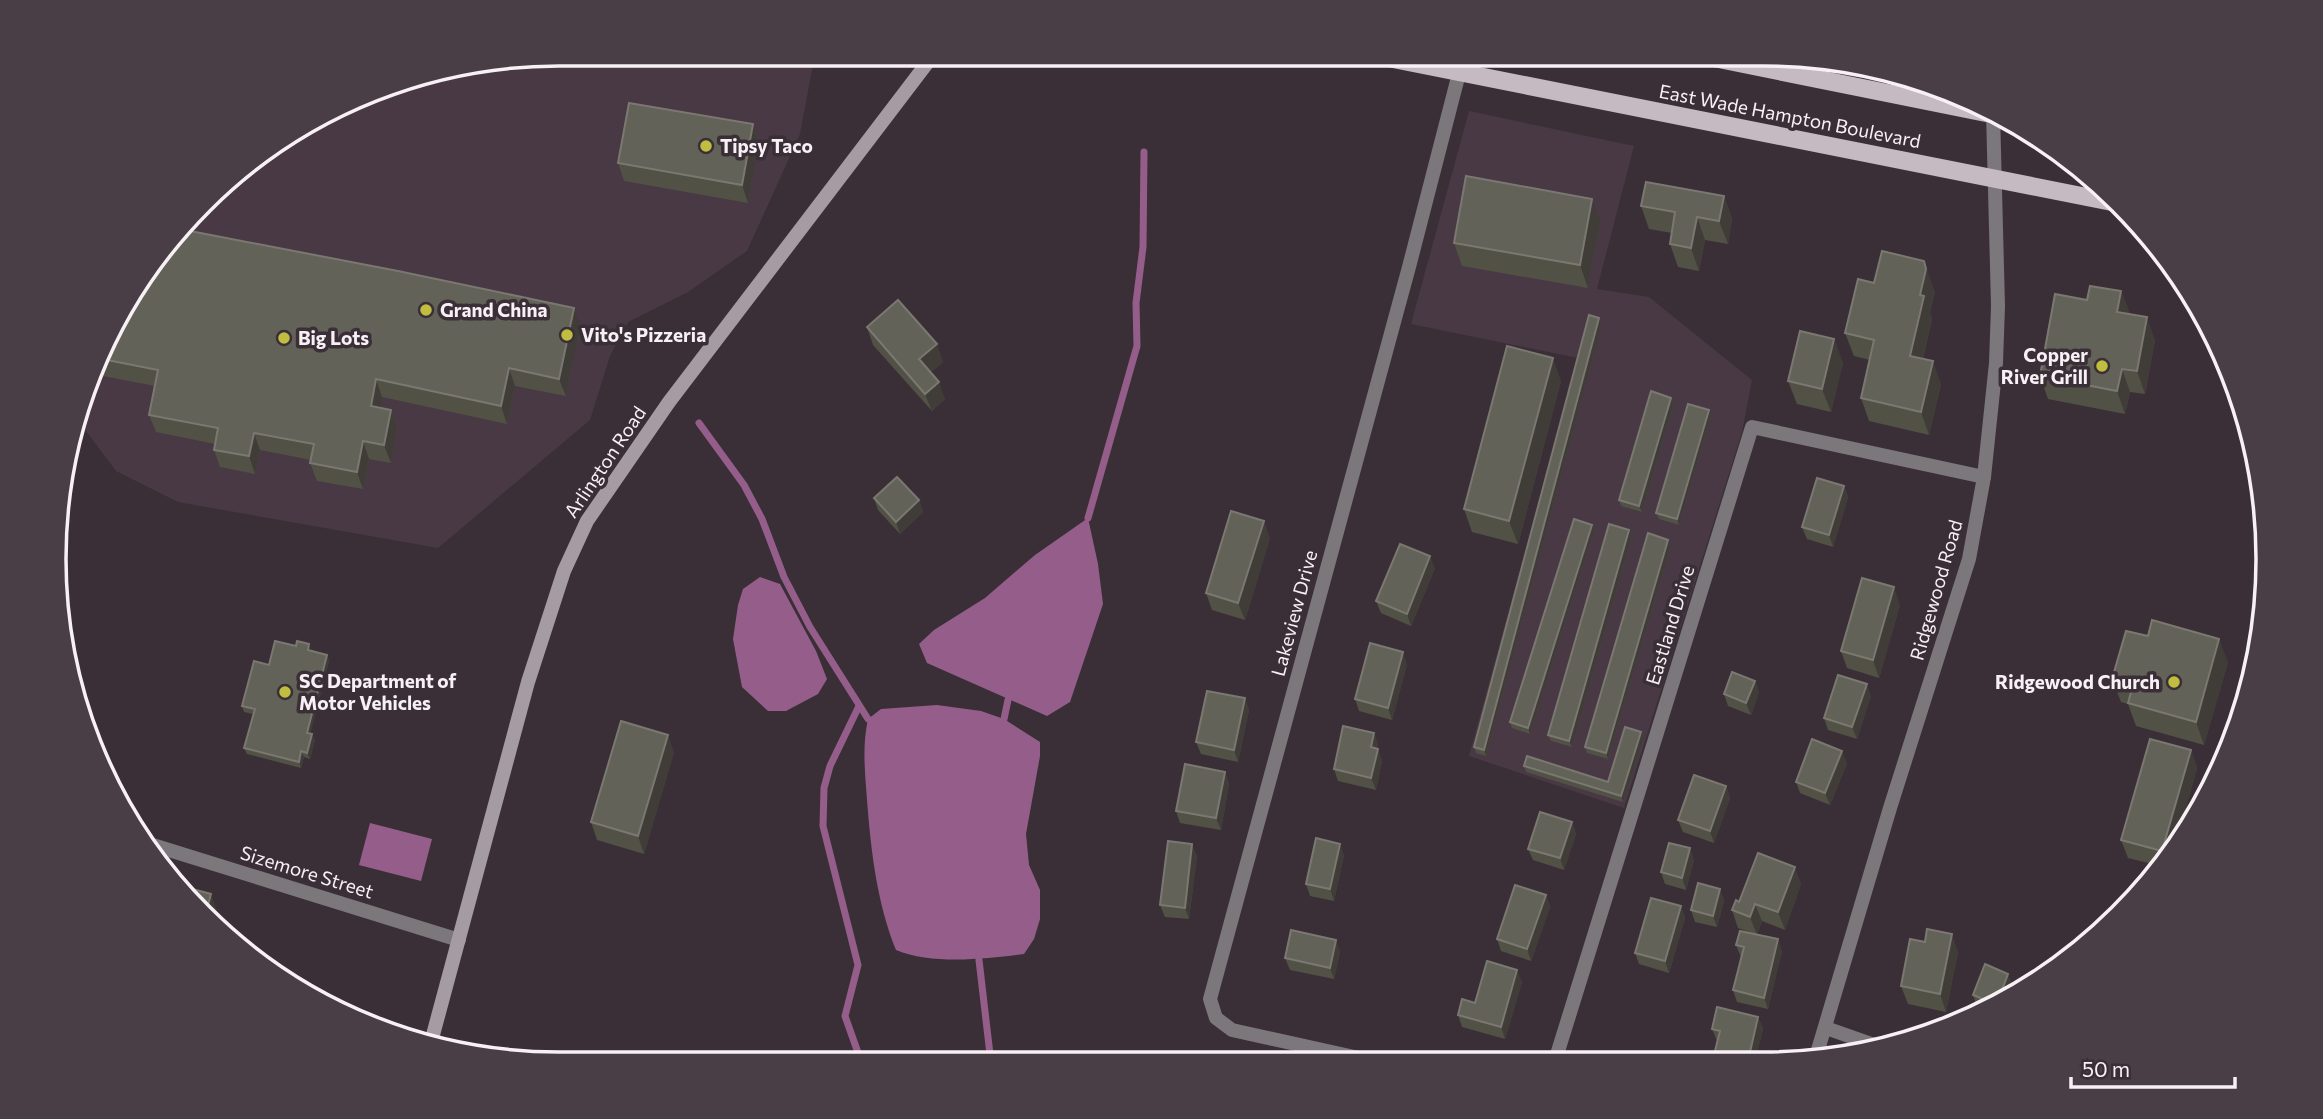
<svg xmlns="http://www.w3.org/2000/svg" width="2323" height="1119" viewBox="0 0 2323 1119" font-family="Commissioner,sans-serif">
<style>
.built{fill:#493945}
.water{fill:#955e8a}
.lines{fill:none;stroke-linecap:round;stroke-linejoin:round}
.stream{stroke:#955e8a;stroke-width:7}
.minor{stroke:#7c777b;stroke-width:14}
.secondary{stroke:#a59ca3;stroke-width:14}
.primary{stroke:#c5b9c2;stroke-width:18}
.wall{fill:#515145}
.shaded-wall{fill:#403c38}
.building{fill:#626258;stroke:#7a7871;stroke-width:2}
.poi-dot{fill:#c0be40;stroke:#3a2f37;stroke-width:2.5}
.labels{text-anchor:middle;stroke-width:7;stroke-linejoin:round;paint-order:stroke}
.street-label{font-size:19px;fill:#f7f0f5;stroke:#3a2f37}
.poi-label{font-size:19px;font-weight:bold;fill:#f7f0f5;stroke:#3a2f37;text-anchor:start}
.rim{fill:none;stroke:#f7f0f5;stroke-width:3.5}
</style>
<rect width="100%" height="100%" fill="#3a2f37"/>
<g class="built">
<polygon points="560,54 815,54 800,134 747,251 688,292 628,322 610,356 590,420 438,548 178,502 116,471 77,419 93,366 139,279 252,159 397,81"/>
<polygon points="1469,111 1634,146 1597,289 1649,297 1752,380 1742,432 1624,808 1469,756 1578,358 1411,324"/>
<polygon points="2265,600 2259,658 2230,753 2213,783"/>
</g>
<g class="water">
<polygon points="1088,518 1098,564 1103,604 1070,702 1047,716 927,663 919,644 934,630 985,598 1035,555"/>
<polygon points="760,577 780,584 816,651 827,679 818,694 786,711 768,711 742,687 733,639 738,605 743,589"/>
<path d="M937,705l44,6 23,8 36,23v14l-14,78 3,31 11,25v29l-6,20 -10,15c-38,5 -92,11 -128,-4 -19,-47 -25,-99 -29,-150 -2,-28 -5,-53 1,-81l13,-10z"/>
<polygon points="370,823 432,839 421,881 359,865"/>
</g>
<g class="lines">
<g class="stream">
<polyline points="699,423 744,485 762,519 784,577 810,627 868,719"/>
<polyline points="1088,518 1137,346 1136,303 1143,247 1144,152"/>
<polyline points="859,706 830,766 824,788 823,826 858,965 845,1016 862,1064"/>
<polyline points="1004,719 1008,700"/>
<polyline points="979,960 991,1063"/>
</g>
<g class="minor">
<polyline points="143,842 459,940"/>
<polyline points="1826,1028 1880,1047"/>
<polyline points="1815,1060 1890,808 1969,559 1984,477 1996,363 1998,306 1993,112"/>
<polyline points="1555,1061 1752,427 1984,477"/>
<polyline points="1377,1062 1232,1030 1216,1018 1210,999 1409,267 1464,54"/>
</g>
<polyline class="secondary" points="430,1046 528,682 564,571 587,521 669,402 934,54"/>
<g class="primary">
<polyline points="1368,54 2122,204"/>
<polyline points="1694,54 2001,116"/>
</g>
</g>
<g class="wall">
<polygon points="753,124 759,142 748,203 624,181 618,163"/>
<polygon points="1724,196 1732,219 1728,244 1705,240 1699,271 1678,267 1670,244 1672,233 1649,229 1641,206"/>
<polygon points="1600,222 1588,288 1462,266 1454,243"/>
<polygon points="139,279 581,326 566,396 515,386 507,424 382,397 380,408 391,410 397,428 391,463 369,459 363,489 317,481 310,463 311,460 260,450 255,474 220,467 214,450 215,444 156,432 149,415 155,386 98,375 94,363"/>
<polygon points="1874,283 1935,292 1930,312 1932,319 1923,359 1941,384 1929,435 1869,421 1861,398 1870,360 1854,356 1845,333"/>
<polygon points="2121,291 2130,314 2155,340 2145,394 2130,392 2125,414 2048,399 2040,376 2087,300"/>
<polygon points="1599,318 1602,324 1486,756 1476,753 1474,747"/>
<polygon points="867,327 943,362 931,372 945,399 932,411 873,345"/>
<polygon points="1843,362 1831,412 1797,404 1788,381"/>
<polygon points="1561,381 1518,544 1472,532 1464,509"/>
<polygon points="1671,398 1674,404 1642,512 1621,506 1619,500"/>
<polygon points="1709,410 1711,416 1679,525 1659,519 1656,513"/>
<polygon points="1844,486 1848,497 1833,547 1807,539 1802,527"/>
<polygon points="874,498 919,500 923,512 900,534 878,510"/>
<polygon points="1629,530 1632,536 1572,747 1551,741 1548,735"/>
<polygon points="1594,531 1530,734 1512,728 1510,722"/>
<polygon points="1270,538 1245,620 1212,610 1206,593"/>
<polygon points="1671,546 1608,759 1587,753 1585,747"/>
<polygon points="1435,568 1411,626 1381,613 1376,601"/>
<polygon points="1900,605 1879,678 1847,668 1841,651"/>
<polygon points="312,650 327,655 329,661 310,734 315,740 310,759 304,757 301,768 247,754 244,748 253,714 244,712 242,706 269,665"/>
<polygon points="2228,662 2204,745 2136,726 2128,704 2121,702 2112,679"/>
<polygon points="1407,664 1392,720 1359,711 1355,699"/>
<polygon points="1755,681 1759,692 1751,715 1728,706 1724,694"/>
<polygon points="1871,696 1857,739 1828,730 1824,718"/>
<polygon points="1245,698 1249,710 1238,762 1201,754 1196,742"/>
<polygon points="1374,733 1378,745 1377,749 1382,761 1376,790 1338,781 1334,769"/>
<polygon points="1644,738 1623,802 1526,772 1524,766 1608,782"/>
<polygon points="2191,750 2197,768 2174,851 2164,867 2128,858 2121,840"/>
<polygon points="674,752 644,854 597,840 591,822"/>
<polygon points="1847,763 1830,805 1800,793 1796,782"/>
<polygon points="1225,772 1229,784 1221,830 1180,823 1176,811"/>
<polygon points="1726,786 1730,798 1714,843 1683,832 1678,820"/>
<polygon points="1572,822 1576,834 1564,870 1533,860 1528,849"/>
<polygon points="1344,855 1334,901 1310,896 1306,884"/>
<polygon points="1197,856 1189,919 1165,917 1160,905"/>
<polygon points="1694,860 1686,890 1665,884 1661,872"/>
<polygon points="1801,884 1785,930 1762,921 1757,935 1782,951 1768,1009 1737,1002 1733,990 1741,957 1736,945 1755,934 1738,928 1732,910 1739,902"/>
<polygon points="1720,889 1724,901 1717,927 1695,922 1691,910"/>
<polygon points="1546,895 1550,907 1531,961 1501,951 1497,939"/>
<polygon points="1681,906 1685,918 1669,973 1639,964 1635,953"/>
<polygon points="1336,940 1340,952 1334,979 1290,970 1285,958"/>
<polygon points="1958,952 1946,1012 1908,1004 1901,986"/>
<polygon points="1522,982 1505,1039 1462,1027 1458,1015 1475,1003"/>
<polygon points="2013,986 2008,997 1985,1010 1977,1007 1973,995"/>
<polygon points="1758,1017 1763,1029 1755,1061 1716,1061 1714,1055 1718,1041 1717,1041 1712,1029"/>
</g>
<g class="shaded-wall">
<polygon points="753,124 759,142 748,203 742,185"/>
<polygon points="1724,196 1732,219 1728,244 1719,221"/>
<polygon points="1592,199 1600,222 1588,288 1580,265"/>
<polygon points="1697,217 1705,240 1699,271 1691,248"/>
<polygon points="1924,261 1935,292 1930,312 1932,319 1918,379 1910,356 1920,295"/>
<polygon points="2121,291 2130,314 2117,312"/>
<polygon points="574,308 581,326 566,396 559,379"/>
<polygon points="2147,317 2155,340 2145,394 2137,371"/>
<polygon points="1599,318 1602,324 1486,756 1484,750"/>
<polygon points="1834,339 1843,362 1831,412 1822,389"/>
<polygon points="937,344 943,362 926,377 919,359"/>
<polygon points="1553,358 1561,381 1518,544 1509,521"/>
<polygon points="1933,361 1941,384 1929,435 1921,412"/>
<polygon points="509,368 515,386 507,424 501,406"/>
<polygon points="2122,369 2130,392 2125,414 2117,391"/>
<polygon points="376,379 382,397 378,424 371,406"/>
<polygon points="939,382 945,399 932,411 925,394"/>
<polygon points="1671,398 1674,404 1642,512 1639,506"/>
<polygon points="391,410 397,428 391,463 384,445"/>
<polygon points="1709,410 1711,416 1679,525 1677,519"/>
<polygon points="254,433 260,450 255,474 249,456"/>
<polygon points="363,441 369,459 363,489 357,472"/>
<polygon points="1844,486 1848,497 1833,547 1829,535"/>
<polygon points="919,500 923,512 900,534 896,522"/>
<polygon points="1264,521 1270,538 1245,620 1238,603"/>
<polygon points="1592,525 1594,531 1530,734 1528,728"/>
<polygon points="1629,530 1632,536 1572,747 1569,741"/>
<polygon points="1668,540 1671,546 1608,759 1606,753"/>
<polygon points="1430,556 1435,568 1411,626 1407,614"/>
<polygon points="1894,587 1900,605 1879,678 1873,660"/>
<polygon points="2219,639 2228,662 2204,745 2196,722"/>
<polygon points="1403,652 1407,664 1392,720 1388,708"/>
<polygon points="327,655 329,661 309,739 307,733"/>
<polygon points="1755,681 1759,692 1751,715 1746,703"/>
<polygon points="1867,684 1871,696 1857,739 1852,727"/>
<polygon points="1245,698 1249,710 1238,762 1234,750"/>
<polygon points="1641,732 1644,738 1623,802 1621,796"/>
<polygon points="1374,733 1378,745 1375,759 1371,747"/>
<polygon points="312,734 315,740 310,759 307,753"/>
<polygon points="668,735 674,752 644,854 638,836"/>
<polygon points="1378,749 1382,761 1376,790 1371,778"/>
<polygon points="2191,750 2197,768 2174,851 2166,863 2162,851"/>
<polygon points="301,751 304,757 301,768 299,762"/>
<polygon points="1842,751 1847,763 1830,805 1825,793"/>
<polygon points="1225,772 1229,784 1221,830 1216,818"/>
<polygon points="1726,786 1730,798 1714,843 1710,831"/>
<polygon points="1572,822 1576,834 1564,870 1560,858"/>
<polygon points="1192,844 1197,856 1189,919 1185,908"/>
<polygon points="1340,844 1344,855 1334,901 1330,889"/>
<polygon points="1690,848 1694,860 1686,890 1682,878"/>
<polygon points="1795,867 1801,884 1785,930 1778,912"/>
<polygon points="1720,889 1724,901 1717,927 1713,916"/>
<polygon points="211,894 217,911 213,925 205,916"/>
<polygon points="1546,895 1550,907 1531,961 1527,949"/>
<polygon points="1755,904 1762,921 1757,935 1750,917"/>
<polygon points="1681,906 1685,918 1669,973 1665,961"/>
<polygon points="1952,934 1958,952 1946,1012 1940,994"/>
<polygon points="1778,939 1782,951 1768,1009 1764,998"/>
<polygon points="1336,940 1340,952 1334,979 1330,968"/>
<polygon points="1517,970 1522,982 1505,1039 1501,1027"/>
<polygon points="2008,974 2013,986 2008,997 1997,1003"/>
<polygon points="1758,1017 1763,1029 1755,1061 1748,1061"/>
</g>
<g class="building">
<polygon points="629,103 753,124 742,185 618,163"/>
<polygon points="1466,176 1592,199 1580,265 1454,243"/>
<polygon points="1646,182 1724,196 1719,221 1697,217 1691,248 1670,244 1675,212 1641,206"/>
<polygon points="185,230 398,271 574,308 559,379 509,368 501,406 376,379 371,406 391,410 384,445 363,441 357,472 310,463 314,444 254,433 249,456 214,450 218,428 149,415 158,370 97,358 139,279"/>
<polygon points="1882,251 1924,261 1926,269 1920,295 1924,296 1910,356 1933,361 1921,412 1861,398 1874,340 1845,333 1858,279 1874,283"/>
<polygon points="2090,286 2121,291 2117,312 2147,317 2137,371 2122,369 2117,391 2040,376 2055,294 2087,300"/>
<polygon points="898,300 937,344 919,359 939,382 925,394 867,327"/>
<polygon points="1589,315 1599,318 1484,750 1474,747"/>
<polygon points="1800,331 1834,339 1822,389 1788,381"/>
<polygon points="1507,346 1553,358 1509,521 1464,509"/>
<polygon points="1651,391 1671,398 1639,506 1619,500"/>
<polygon points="1688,404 1709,410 1677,519 1656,513"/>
<polygon points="897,477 919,500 896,522 874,498"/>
<polygon points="1817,478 1844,486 1829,535 1802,527"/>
<polygon points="1231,511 1264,521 1238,603 1206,593"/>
<polygon points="1574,519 1592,525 1528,728 1510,722"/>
<polygon points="1609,524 1629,530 1569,741 1548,735"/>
<polygon points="1648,533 1668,540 1606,753 1585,747"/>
<polygon points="1400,544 1430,556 1407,614 1376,601"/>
<polygon points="1862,578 1894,587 1873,660 1841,651"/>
<polygon points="2152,620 2219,639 2196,722 2128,703 2133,685 2112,679 2126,631 2148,636"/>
<polygon points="275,641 296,646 297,641 309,644 308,650 327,655 307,733 312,734 307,753 301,751 299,762 244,748 255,709 242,706 254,661 269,665"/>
<polygon points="1370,643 1403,652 1388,708 1355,699"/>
<polygon points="1732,672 1755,681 1746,703 1724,694"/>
<polygon points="1838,675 1867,684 1852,727 1824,718"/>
<polygon points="1207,691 1245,698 1234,750 1196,742"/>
<polygon points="621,721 668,735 638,836 591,822"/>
<polygon points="1343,726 1374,733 1371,747 1378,749 1371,778 1334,769"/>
<polygon points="1625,727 1641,732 1621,796 1524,766 1527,756 1608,782"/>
<polygon points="1812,739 1842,751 1825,793 1796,782"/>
<polygon points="2150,739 2191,750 2162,851 2121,840"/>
<polygon points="1185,764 1225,772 1216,818 1176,811"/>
<polygon points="1694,775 1726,786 1710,831 1678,820"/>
<polygon points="1540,812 1572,822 1560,858 1528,849"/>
<polygon points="1316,838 1340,844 1330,889 1306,884"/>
<polygon points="1168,841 1192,844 1185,908 1160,905"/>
<polygon points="1669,843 1690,848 1682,878 1661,872"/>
<polygon points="1758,853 1795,867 1778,912 1755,904 1750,917 1732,910 1736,900 1739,902"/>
<polygon points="1698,883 1720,889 1713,916 1691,910"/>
<polygon points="174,884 211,894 205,916"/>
<polygon points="1515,885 1546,895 1527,949 1497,939"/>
<polygon points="1651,898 1681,906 1665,961 1635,953"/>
<polygon points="1927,929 1952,934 1940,994 1901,986 1910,939 1925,942"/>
<polygon points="1291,930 1336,940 1330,968 1285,958"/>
<polygon points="1740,931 1778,939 1764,998 1733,990 1744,947 1736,945"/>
<polygon points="1487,961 1517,970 1501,1027 1458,1015 1462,999 1475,1003"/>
<polygon points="1985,964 2008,974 1997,1003 1995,1004 1973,995"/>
<polygon points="1717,1007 1758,1017 1748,1061 1738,1061 1714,1055 1720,1031 1712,1029"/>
</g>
<g class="poi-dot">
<circle cx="706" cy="146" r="7"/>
<circle cx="426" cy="310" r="7"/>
<circle cx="567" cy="335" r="7"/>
<circle cx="284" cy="338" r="7"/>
<circle cx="2102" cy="366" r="7"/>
<circle cx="2174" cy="682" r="7"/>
<circle cx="285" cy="692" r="7"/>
</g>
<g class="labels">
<g class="street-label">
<text transform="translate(1790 116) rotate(11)" y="7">East Wade Hampton Boulevard</text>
<text transform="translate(605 462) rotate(-56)" y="7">Arlington Road</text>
<text transform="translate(1936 590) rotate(-74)" y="7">Ridgewood Road</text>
<text transform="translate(1294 613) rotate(-75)" y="7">Lakeview Drive</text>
<text transform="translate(1670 625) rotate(-73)" y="7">Eastland Drive</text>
<text transform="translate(307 872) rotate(17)" y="7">Sizemore Street</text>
</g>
<g class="poi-label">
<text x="720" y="153">Tipsy Taco</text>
<text x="440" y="317">Grand China</text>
<text x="581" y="342">Vito's Pizzeria</text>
<text x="298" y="345">Big Lots</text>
<text x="2088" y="362" text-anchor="end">Copper<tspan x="2088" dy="22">River Grill</tspan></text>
<text x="299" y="688">SC Department of<tspan x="299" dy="22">Motor Vehicles</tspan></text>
<text x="2160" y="689" text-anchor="end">Ridgewood Church</text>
</g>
</g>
<path d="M0 0H2323V1119H0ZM559 66H1763A493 493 0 0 1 2256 559V559A493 493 0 0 1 1763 1052H559A493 493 0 0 1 66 559V559A493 493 0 0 1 559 66Z" fill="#493e46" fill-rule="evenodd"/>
<path class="rim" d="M559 66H1763A493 493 0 0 1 2256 559V559A493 493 0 0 1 1763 1052H559A493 493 0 0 1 66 559V559A493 493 0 0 1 559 66Z"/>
<path d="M2071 1077v10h164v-10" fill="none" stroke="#f7f0f5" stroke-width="3.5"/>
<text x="2082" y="1077" font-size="21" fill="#f7f0f5" stroke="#3a2f37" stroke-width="5" paint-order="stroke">50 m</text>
</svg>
